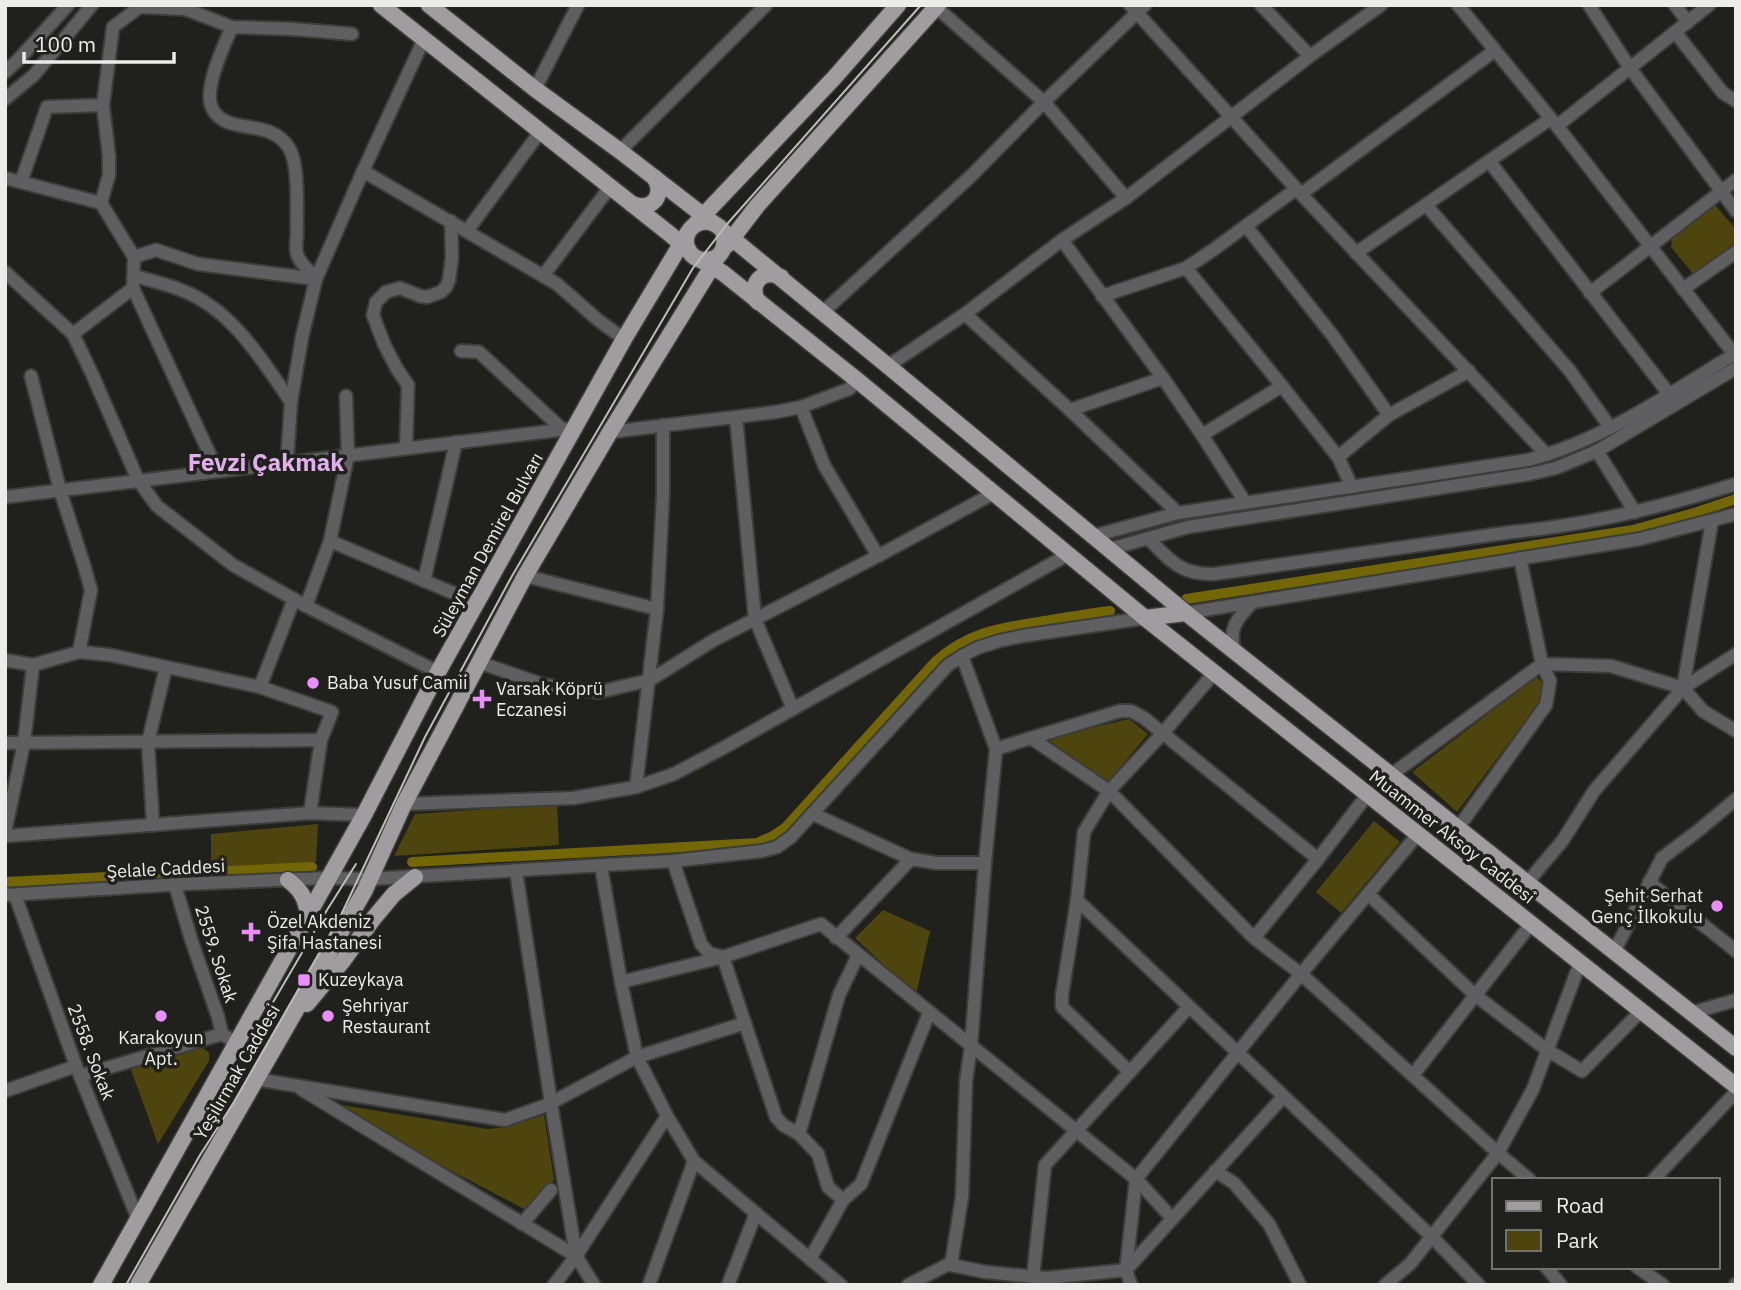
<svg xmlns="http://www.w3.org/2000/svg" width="1741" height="1290" viewBox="0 0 1741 1290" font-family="'IBM Plex Sans',sans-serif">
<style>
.green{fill:#4d450d}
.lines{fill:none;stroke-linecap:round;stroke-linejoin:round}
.canal{stroke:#736606;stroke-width:10}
.minor-casing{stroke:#3d3d39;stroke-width:16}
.major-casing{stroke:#3d3d39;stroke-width:19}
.minor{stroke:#5f5e60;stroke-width:12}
.major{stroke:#a09da0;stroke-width:16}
.tram{stroke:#bdbdba;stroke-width:2}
.poi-dot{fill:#ea8dfd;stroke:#20201c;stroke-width:2.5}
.labels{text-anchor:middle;stroke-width:7;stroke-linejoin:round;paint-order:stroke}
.street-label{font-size:18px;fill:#ecece9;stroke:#20201c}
.poi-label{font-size:18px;fill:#ecece9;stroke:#20201c;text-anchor:start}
.district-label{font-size:24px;font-weight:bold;fill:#e1afec;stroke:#20201c}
</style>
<rect width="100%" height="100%" fill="#20201c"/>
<g class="green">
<polygon points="1715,205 1736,229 1736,246 1694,275 1671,247 1672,239"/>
<path d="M1536,677c8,6 9,9 8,19l-87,116 -45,-40z"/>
<polygon points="1129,719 1148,734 1108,782 1048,740 1051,737"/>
<polygon points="557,804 559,845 394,856 415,814"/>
<polygon points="1374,821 1400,842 1341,913 1316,892"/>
<polygon points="318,824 316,862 211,868 211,834"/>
<polygon points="883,910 930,931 916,995 855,938"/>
<polygon points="197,1043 209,1053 209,1061 158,1144 130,1067"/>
<polygon points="342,1105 488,1129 506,1127 544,1115 554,1180 528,1211 383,1135 342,1115"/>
</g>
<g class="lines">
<g class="canal">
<polyline points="1186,599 1633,530 1694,513 1736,499"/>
<path d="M412,862l345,-19 16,-7 12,-8 149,-165c32,-30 64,-35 105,-41 24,-4 47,-8 71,-11"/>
<polyline points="5,882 312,867"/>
</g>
<defs>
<g id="minor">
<polyline points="1130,5 1301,194 1547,455"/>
<polyline points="1261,5 1310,56"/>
<polyline points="1458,5 1557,126 1734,354"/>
<polyline points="1589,5 1630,68 1736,211"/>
<polyline points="1675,5 1688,22"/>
<polyline points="141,7 185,9 232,27 293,29 352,34"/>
<polyline points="936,7 1044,102 1126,198"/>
<path d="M232,27c-8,18 -29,62 -20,81 14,29 57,8 77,40 11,18 7,63 8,85 0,6 -2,15 0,21 2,9 14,18 19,25"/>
<polyline points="1675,32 1723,93 1736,101"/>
<polyline points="5,72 17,61 68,5"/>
<polyline points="535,89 578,5"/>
<polyline points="5,99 34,75 92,5"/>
<polyline points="1557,126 1709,5"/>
<polyline points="620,151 766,5"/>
<polyline points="1489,161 1669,394"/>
<polyline points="363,171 557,284 598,320 624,339"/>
<polyline points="5,178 101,203 134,257 133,288 217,470"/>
<polyline points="21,182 47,107 103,105"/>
<polyline points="1301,194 1494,51"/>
<polyline points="101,203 109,175 109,156 103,105 113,27 142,5"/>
<polyline points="1426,205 1570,371 1610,427"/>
<polyline points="1246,226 1333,336 1389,415"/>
<polyline points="467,231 540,132"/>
<polyline points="1062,240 1163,378 1202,435 1245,502"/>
<polyline points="1356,253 1550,119"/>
<polyline points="134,257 156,250 198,264 316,279"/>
<polyline points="1186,268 1282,386 1338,457 1352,487"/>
<polyline points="5,272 73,334 93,376 138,480 157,506 233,565 306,606 438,672"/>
<path d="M134,276c15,4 32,8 47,14 51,19 81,70 110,112"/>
<polyline points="543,276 610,187"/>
<polyline points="1683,289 1736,252"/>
<polyline points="1590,293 1736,180"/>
<polyline points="1102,296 1186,268 1213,250 1296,189"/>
<polyline points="822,313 971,176 1044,102 1145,5"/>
<polyline points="965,314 1070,410 1178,513"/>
<polyline points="73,334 133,288"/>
<polyline points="461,351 479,352 562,429"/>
<polyline points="888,366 965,314 1062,240 1126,198 1310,56 1381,5"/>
<polyline points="31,376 60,490 84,565 91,590 79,652"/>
<polyline points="801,407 824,465 878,556"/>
<polyline points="1070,410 1163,378"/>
<polyline points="736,417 755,619 793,709"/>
<polyline points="610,432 776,412 801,407 849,389 857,380"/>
<polyline points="1202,435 1282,386"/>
<polyline points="406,448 408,385 397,369 384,344 373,315 376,302 386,292 400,288 420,296 427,297 441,292 446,287 449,280 452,257 451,221"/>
<polyline points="1597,451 1635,512"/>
<polyline points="1338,457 1389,415 1469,371"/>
<polyline points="287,462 291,402 302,337 316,279 363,171 424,39"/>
<polyline points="5,497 576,428"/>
<path d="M1093,536l85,-23 350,-53c74,-19 143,-67 208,-107"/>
<path d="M1148,538c21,22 33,37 66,36l298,-42c76,-7 151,-25 224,-48"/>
<polyline points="330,541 477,603"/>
<polyline points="1110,549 1188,527 1530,474 1556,468 1597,451 1736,368"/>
<polyline points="525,576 657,609"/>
<polyline points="424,581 456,442"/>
<polyline points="306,606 330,541 348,455 346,396"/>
<polyline points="1186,613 1640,539 1736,514"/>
<path d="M1235,651c-8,-22 3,-34 18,-49"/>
<polyline points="962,656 996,749 985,863"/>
<polyline points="5,660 33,665 79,652 110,655 260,687 332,712 321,740 310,813"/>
<polyline points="478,662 544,685 599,692 650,680 714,640 878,556 994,493"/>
<polyline points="260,687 294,599"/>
<polyline points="1683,688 1736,654"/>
<polyline points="1031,738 1120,711 1131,711 1144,718 1318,859 1368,794"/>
<polyline points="5,743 321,740"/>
<polyline points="996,749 1031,738 1109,791 1254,938 1318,859"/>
<polyline points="1391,775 1542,664 1520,558"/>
<polyline points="636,787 657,609 663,494 663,425"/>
<polyline points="404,804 573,798 636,787 674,774 725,747 1069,554"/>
<polyline points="813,814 911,859 936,863 985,863 971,1046 966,1081 962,1197 951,1265"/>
<polyline points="153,825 148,742 166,667"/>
<polyline points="1458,828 1546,705 1550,681 1542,664 1611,666 1683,688 1703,711 1736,731"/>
<polyline points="5,832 24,743 33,665"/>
<polyline points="5,836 310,813 364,815"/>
<polyline points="673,861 701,944 709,953 723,957 776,1117 783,1125 799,1134 818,1154 828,1187 843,1200"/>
<polyline points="601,866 621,982 637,1057 667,1116 694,1161 841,1285"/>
<polyline points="516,871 551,1103 576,1256 594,1285"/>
<polyline points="1649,882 1736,951"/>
<polyline points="1527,883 1563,840 1594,791 1683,688 1712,521"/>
<polyline points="175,885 191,939 218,1017 222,1034"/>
<polyline points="1368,894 1475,995 1547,1050 1582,1071 1641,1011"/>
<polyline points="5,895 183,884 328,878 370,879 673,861 762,851 777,847 791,837 937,677 948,665 962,656 977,648 999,641 1022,636 1145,618"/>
<polyline points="15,895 76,1066 138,1219"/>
<polyline points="1077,900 1432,1237 1479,1285"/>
<polyline points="836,938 911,859"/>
<polyline points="1254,938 1301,974 1498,1153 1530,1180"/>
<polyline points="1614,952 1662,858 1699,830 1736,799"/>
<polyline points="621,982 723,957 821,924 1136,1179 1172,1218"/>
<polyline points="1691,1013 1736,1000"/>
<polyline points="1130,1072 1062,1007 1062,995 1077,900 1084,832 1109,791 1163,733 1214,673"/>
<polyline points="1413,1075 1531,924"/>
<polyline points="80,1076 222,1034 238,1044"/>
<polyline points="255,1079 505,1120 547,1105 637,1057 745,1023"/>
<polyline points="301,1089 576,1256"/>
<polyline points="5,1091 76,1066"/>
<polyline points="799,1134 839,995 858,955"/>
<polyline points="1215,1171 1234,1183 1269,1224 1300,1285"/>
<polyline points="1653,1180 1736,1092"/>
<polyline points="522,1224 551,1190"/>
<polyline points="810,1259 843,1200 861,1184 929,1013"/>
<polyline points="1546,1267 1561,1285"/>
<polyline points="1637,1267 1663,1285"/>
<polyline points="1033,1277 1045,1165 1189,1007"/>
<polyline points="554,1285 576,1256 667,1116"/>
<polyline points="649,1285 694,1161"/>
<polyline points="728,1285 756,1213"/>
<polyline points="908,1285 947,1265 951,1265 985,1272 1046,1278 1126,1270 1283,1097"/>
<polyline points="1131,1285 1126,1270 1136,1179 1301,974 1418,834"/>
<polyline points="1385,1285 1410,1264 1498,1153 1533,1089 1580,963"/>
<polyline points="1735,1285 1736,1284"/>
</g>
<g id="major">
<polyline points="381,5 671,235 688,250"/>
<polyline points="429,5 535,89 620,151 713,223"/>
<path d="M632,204c20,8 34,-9 22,-27"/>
<polyline points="697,222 834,78 898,5"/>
<path d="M723,231c4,13 0,28 -16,29 -5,1 -11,-1 -15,-5 -19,-20 11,-48 31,-24l165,135 298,247 550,435"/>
<polyline points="727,245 757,206 938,5"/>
<polyline points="701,260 723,273 857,380 1145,618 1736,1086"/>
<path d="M758,302c-10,-18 4,-34 23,-25"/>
<polyline points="1145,618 1186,613"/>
<path d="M288,880c13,10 18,18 20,35"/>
<polyline points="307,1004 342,962 373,919 394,894 415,877"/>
<polyline points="101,1285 364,815 438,672 624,339 687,234"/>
<polyline points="138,1285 365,890 404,804 525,576 610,432 716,260"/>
</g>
</defs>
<use href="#minor" class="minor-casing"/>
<use href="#major" class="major-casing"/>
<use href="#minor" class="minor"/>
<use href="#major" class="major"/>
<g class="tram">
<polyline points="203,1135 248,1045 327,910 356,864"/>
<polyline points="126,1285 200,1155 234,1102 341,915 425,737 512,576 693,268 728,223 921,5"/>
</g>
</g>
<g class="poi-dot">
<circle cx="313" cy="683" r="7"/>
<path d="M478.5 688.5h7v7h7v7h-7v7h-7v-7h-7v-7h7z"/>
<circle cx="1717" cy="906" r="7"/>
<path d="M247.5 921.5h7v7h7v7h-7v7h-7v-7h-7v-7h7z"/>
<rect x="297" y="973" width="14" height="14" rx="3.5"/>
<circle cx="161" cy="1016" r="7"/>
<circle cx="328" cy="1016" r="7"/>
</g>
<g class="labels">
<g class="street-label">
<text transform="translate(488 545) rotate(-61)" y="6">Süleyman Demirel Bulvarı</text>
<text transform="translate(1452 837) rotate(38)" y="6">Muammer Aksoy Caddesi</text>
<text transform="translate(166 869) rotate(-3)" y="6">Şelale Caddesi</text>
<text transform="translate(216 954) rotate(72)" y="6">2559. Sokak</text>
<text transform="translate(91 1052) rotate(69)" y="6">2558. Sokak</text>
<text transform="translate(237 1072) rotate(-60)" y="6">Yeşilırmak Caddesi</text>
</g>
<g class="poi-label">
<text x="327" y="689">Baba Yusuf Camii</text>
<text x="496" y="695">Varsak Köprü<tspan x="496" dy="21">Eczanesi</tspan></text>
<text x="1703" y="902" text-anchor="end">Şehit Serhat<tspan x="1703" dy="21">Genç İlkokulu</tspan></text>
<text x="267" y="928">Özel Akdeniz<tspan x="267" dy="21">Şifa Hastanesi</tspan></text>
<text x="318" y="986">Kuzeykaya</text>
<text x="342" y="1012">Şehriyar<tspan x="342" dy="21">Restaurant</tspan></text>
<text x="161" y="1044" text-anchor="middle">Karakoyun<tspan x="161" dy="21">Apt.</tspan></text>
</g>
<g class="district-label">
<text x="266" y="471">Fevzi Çakmak</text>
</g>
</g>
<rect width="1741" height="1290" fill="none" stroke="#ecece9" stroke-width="14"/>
<rect x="1492" y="1178" width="228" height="91" fill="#20201c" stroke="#72726e" stroke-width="2"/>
<rect x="1506" y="1201" width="35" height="10" fill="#a09da0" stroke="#72726e" stroke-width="2"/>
<text x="1556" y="1213" font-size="21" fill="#ecece9">Road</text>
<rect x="1506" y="1230" width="35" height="21" fill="#4d450d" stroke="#72726e" stroke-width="2"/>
<text x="1556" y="1248" font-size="21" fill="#ecece9">Park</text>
<path d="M24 52v10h150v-10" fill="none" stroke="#ecece9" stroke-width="3.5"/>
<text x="35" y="52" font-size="21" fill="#ecece9" stroke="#20201c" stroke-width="5" paint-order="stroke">100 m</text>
</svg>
